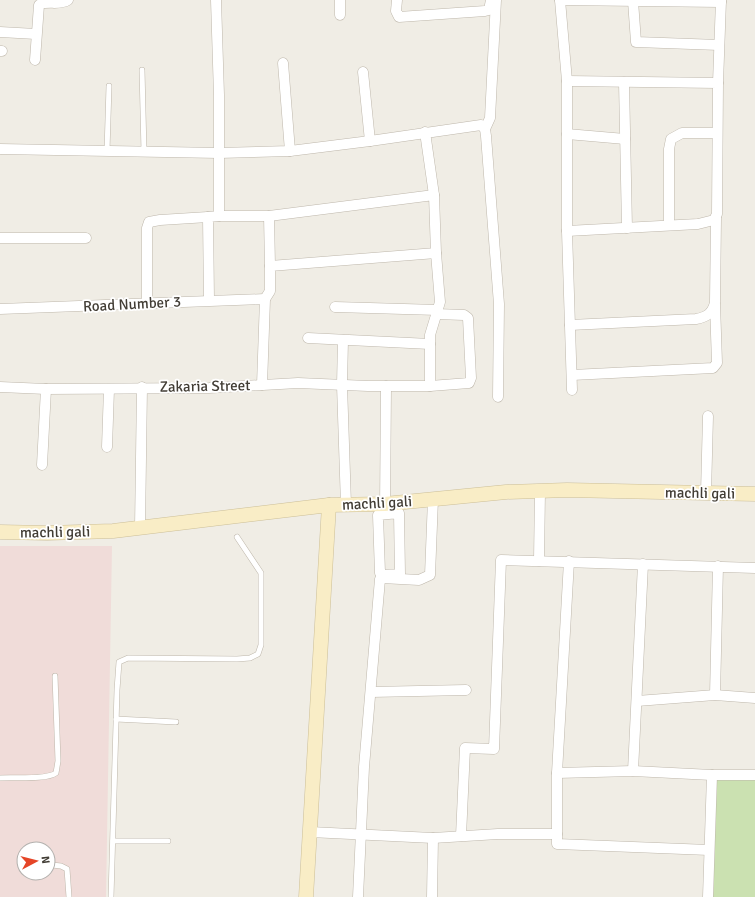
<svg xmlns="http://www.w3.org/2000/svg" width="755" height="897" viewBox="0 0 755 897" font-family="Signika,sans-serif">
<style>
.medical{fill:#f0dcd9;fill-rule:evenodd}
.green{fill:#cbe1b1}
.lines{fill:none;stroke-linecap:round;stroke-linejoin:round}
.lane-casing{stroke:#beb7ab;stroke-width:6}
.street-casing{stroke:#beb7ab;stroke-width:11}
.secondary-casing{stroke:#ccbf98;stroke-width:15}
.lane{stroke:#fff;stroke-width:5}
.street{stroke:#fff;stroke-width:10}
.secondary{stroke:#f9edc6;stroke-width:14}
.labels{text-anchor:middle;stroke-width:3.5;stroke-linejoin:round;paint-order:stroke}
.street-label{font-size:15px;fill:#423d35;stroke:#fff}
</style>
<rect width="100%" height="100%" fill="#f0ede5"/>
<path class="medical" d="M0,546h112l-6,351h-106zM24,849h24v24h-24z"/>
<polygon class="green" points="715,779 755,779 755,897 713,897"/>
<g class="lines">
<defs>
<g id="lane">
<polyline points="142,70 144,152"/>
<polyline points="107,151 109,86"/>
<polyline points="116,719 176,722"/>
<path d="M0,778c13,-1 47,2 56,-5l2,-12 -3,-85"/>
<polyline points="113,841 168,841"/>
<polyline points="52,865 61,866 67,869 69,897"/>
<polyline points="111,897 117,690 119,662 128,658 237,659 250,658 258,654 261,645 261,573 237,537"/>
</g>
<g id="street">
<polyline points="397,0 396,11 399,17 485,11 489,10 491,0"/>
<polyline points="560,0 567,81 567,231 572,390"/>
<polyline points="560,0 721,2"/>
<polyline points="633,1 636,42 719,45"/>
<polyline points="340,15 340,0"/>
<polyline points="0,32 36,34"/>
<polyline points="0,51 2,51"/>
<path d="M35,60l4,-55c8,-5 20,1 29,-5"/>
<polyline points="283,63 290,151"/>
<polyline points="363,72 370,141"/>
<polyline points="567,81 718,83 717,214 714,220 698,224 567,231"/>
<polyline points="624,82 627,228"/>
<polyline points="718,83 721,0"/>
<polyline points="485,129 490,118 496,0"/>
<polyline points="425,132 434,195"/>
<polyline points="567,134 625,139"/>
<polyline points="0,149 219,153 290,151 370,141 481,125 485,129 486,136 499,304 498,397"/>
<polyline points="219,216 269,216 434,195 436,253 270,266 270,291 265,299 262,385"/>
<polyline points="269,216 270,266"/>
<polyline points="669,225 669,149 671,139 682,133 717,133"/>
<polyline points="0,238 86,238"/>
<polyline points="209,300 208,217 219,216 219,95 216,0"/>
<polyline points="147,303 147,228 149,222 160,220 208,217"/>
<polyline points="335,307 438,310"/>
<polyline points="0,309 265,299"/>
<path d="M570,325l126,-6c11,-2 17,-6 19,-17l1,-84"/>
<polyline points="308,338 430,344"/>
<polyline points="343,340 342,385 346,505"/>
<polyline points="572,375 713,368 717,363 715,304"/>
<polyline points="430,386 430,335 440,302 436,253"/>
<polyline points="0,387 46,389 209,388 298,383 368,386 430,386 469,383 471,378 468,318 464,315 436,314"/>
<polyline points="107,447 109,389"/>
<polyline points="42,465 46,389"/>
<polyline points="706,493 708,416"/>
<polyline points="385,510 386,386"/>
<polygon points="399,513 400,574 382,575 380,573 378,515"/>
<polyline points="140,528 142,387"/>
<polyline points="539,561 540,491"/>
<polyline points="569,561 557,773 557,844 709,850"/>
<polyline points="371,692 466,690"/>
<polyline points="715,695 718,566"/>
<polyline points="637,701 715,695 755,698"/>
<polyline points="633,771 643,564"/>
<polyline points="557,773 633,771 712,775"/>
<polyline points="310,832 433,838 498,834 557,834"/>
<polyline points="461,836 465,748 494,749 501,560 755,568"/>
<polyline points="358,897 364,767 380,579 382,578 419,580 430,575 433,499"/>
<polyline points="432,897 433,838"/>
<polyline points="708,897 712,775 755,775"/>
</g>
<g id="secondary">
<polyline points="0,532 47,533 113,531 329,505 385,504 506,492 567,490 755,494"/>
<polyline points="306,897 329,505"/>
</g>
</defs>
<use href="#lane" class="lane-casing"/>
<use href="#street" class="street-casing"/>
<use href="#secondary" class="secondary-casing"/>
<use href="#lane" class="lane"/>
<use href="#street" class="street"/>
<use href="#secondary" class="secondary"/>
</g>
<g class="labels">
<g class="street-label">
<text transform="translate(132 304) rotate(-3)" y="5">Road Number 3</text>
<text transform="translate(205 386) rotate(-1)" y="5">Zakaria Street</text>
<text transform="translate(700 493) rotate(1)" y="5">machli gali</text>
<text transform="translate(377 503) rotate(-3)" y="5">machli gali</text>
<text transform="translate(55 532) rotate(-1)" y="5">machli gali</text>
</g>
</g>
<g transform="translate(36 861) rotate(83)"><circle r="19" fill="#ffffff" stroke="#b3b1ae"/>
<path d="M0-3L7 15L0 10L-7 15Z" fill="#e54527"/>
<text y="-6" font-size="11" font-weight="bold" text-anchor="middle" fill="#423d35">N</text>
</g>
</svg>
